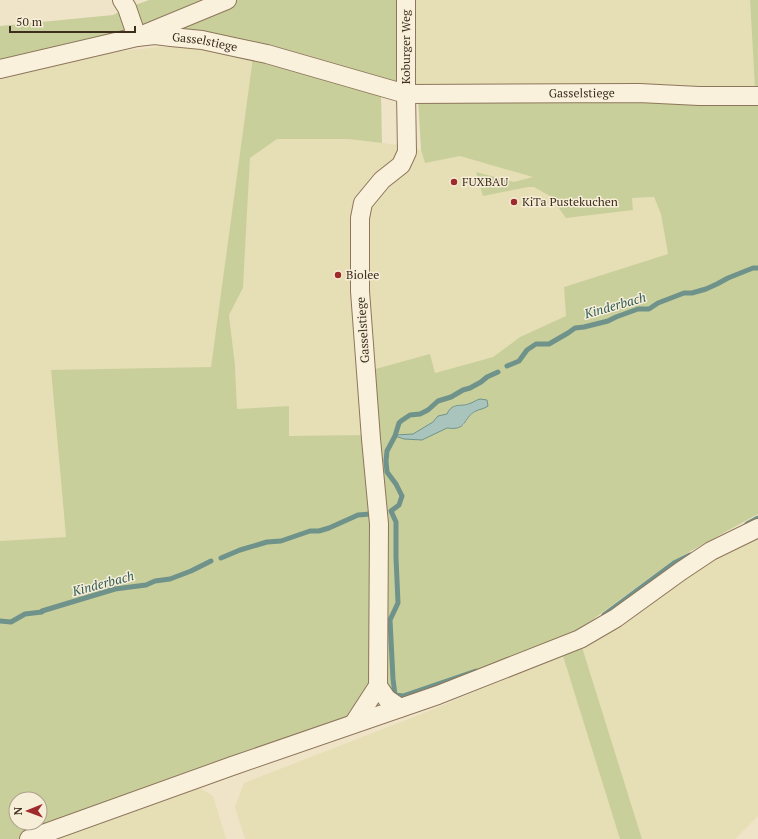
<svg xmlns="http://www.w3.org/2000/svg" width="758" height="839" viewBox="0 0 758 839" font-family="'PT Serif',serif">
<style>
.farmland{fill:#e6deb5}
.green{fill:#c9cf9b;fill-rule:evenodd}
.water{fill:#a9c4bc;stroke:#6f938a}
.lines{fill:none;stroke-linecap:round;stroke-linejoin:round}
.stream{stroke:#6f938a;stroke-width:5}
.minor-casing{stroke:#8d765c;stroke-width:20}
.minor{stroke:#faf1dc;stroke-width:18}
.poi-dot{fill:#9e2a2b;stroke:#f7eed8;stroke-width:1.5}
.labels{text-anchor:middle;stroke-width:3;stroke-linejoin:round;paint-order:stroke}
.street-label{font-size:12px;fill:#3d2e20;stroke:#f7eed8}
.poi-label{font-size:12px;fill:#3d2e20;stroke:#f7eed8;text-anchor:start}
.water-label{font-size:13px;font-style:italic;fill:#2f5d5a;stroke:#f7eed8}
</style>
<rect width="100%" height="100%" fill="#f0e4c8"/>
<g class="farmland">
<polygon points="411,0 750,0 755,89 421,89 412,80"/>
<polygon points="159,47 207,47 253,57 211,368 51,371 66,537 0,541 0,79 113,52"/>
<polygon points="277,139 348,139 399,145 421,150 468,146 633,210 632,198 654,197 661,214 668,254 564,287 567,316 520,337 493,357 435,373 430,355 374,435 336,436 289,436 289,406 237,410 235,365 229,315 243,288 250,158"/>
<polygon points="758,534 758,816 735,839 642,839 582,647 687,573"/>
<polygon points="563,655 620,839 245,839 235,807 244,783 424,713"/>
<polygon points="195,785 213,796 226,839 48,839"/>
</g>
<g class="green">
<polygon points="149,0 206,0 147,25 119,33 77,41 0,61 0,26 113,15 127,8"/>
<polygon points="238,0 401,0 398,82 393,85 166,29"/>
<polygon points="750,0 758,0 758,88 755,89"/>
<path d="M253,57l128,36 1,50 -34,-4h-71l-27,19 -7,130 -14,27 6,50 2,44 52,-3v30l74,-1 7,94 3,148 -13,30 -14,12 -142,49 -63,21 -4,7 -118,43h-19v-298l66,-4 -15,-167 160,-3zM16,799h24v24h-24z"/>
<path d="M418,99l340,2v413l-87,48 -110,81 -158,58 -12,-4 -6,-16 -13,-311 58,-16 5,19 58,-16 27,-20 46,-21 -2,-29 104,-33 -7,-40 -7,-17 -22,1 1,12 -67,8 -16,-22 -16,-9h-6l-45,9 -7,-24 38,10 19,-5 -73,-21 -35,7 -4,-13zM480,399l7,1 1,2 -3,6c-11,4 -16,6 -21,17l-13,4 -4,-1 -9,4 -43,4v-1l18,-1 20,-12 5,-6 10,-2 7,-9c5,0 10,0 15,-1 4,-2 6,-4 10,-5z"/>
<polygon points="582,647 642,839 620,839 563,656"/>
</g>
<path class="water" d="M480,399l7,1 1,6c-4,3 -8,3 -12,5 -14,7 -8,20 -29,17l-25,12 -18,-1 -9,-3v-1l18,-1 20,-12 5,-6 9,-2c6,-13 14,-6 24,-11 3,-1 5,-3 9,-4z"/>
<g class="lines">
<g class="stream">
<polyline points="507,366 519,361 527,350 536,344 549,344 568,333 575,328 584,327 608,321 616,317 638,309 649,309 658,303 684,293 692,293 706,289 717,284 728,278 753,268 758,268"/>
<polyline points="747,524 758,518"/>
<polyline points="221,558 240,550 267,542 281,541 310,531 319,531 329,528 358,515 370,514"/>
<polyline points="604,615 674,563 690,555"/>
<polyline points="0,621 11,622 25,614 42,612 42,611 115,589 146,585 155,581 170,579 191,571 211,561"/>
<polyline points="476,671 403,696 395,695 393,679 390,620 398,603 396,557 396,522 391,511 399,505 402,496 396,484 387,472 386,461 387,451 395,436 399,423 401,421 410,415 420,414 428,410 438,401 451,397 463,390 470,388 481,382 487,377 498,372"/>
</g>
<defs>
<g id="minor">
<polyline points="122,0 127,8 137,37"/>
<polyline points="147,33 227,0"/>
<path id="s1" d="M0,69l137,-32 18,-2 16,2 31,3 32,7 33,7 139,40 233,-1 60,3h59"/>
<polyline points="400,708 387,699 378,686 379,524 371,439 360,291 360,218 363,203 382,180 401,165 407,152 406,94 406,0"/>
<polyline points="354,723 378,686"/>
<polyline points="29,839 232,766 438,695 580,639 616,618 681,571 711,551 758,528"/>
</g>
</defs>
<use href="#minor" class="minor-casing"/>
<use href="#minor" class="minor"/>
</g>
<g class="poi-dot">
<circle cx="454" cy="182" r="4"/>
<circle cx="514" cy="202" r="4"/>
<circle cx="338" cy="275" r="4"/>
</g>
<g class="labels">
<g class="street-label">
<text dy="4" stroke="none"><textPath href="#s1" startOffset="209">Gasselstiege</textPath></text>
<text transform="translate(406 47) rotate(-90)" y="4">Koburger Weg</text>
<text dy="4" stroke="none"><textPath href="#s1" startOffset="593">Gasselstiege</textPath></text>
<text transform="translate(363 330) rotate(-94)" y="4">Gasselstiege</text>
</g>
<g class="poi-label">
<text x="462" y="186">FUXBAU</text>
<text x="522" y="206">KiTa Pustekuchen</text>
<text x="346" y="279">Biolee</text>
</g>
<g class="water-label">
<text transform="translate(615 305) rotate(-16)" y="5">Kinderbach</text>
<text transform="translate(103 583) rotate(-15)" y="5">Kinderbach</text>
</g>
</g>
<g transform="translate(28 811) rotate(269)"><circle r="19" fill="#f7eed8" stroke="#ada18e"/>
<path d="M0-3L7 15L0 10L-7 15Z" fill="#9e2a2b"/>
<text y="-6" font-size="11" font-weight="bold" text-anchor="middle" fill="#3d2e20">N</text>
</g>
<path d="M10 26v6h125v-6" fill="none" stroke="#3d2e20" stroke-width="2"/>
<text x="16" y="26" font-size="12" fill="#3d2e20" stroke="#f7eed8" stroke-width="3" paint-order="stroke">50 m</text>
</svg>
